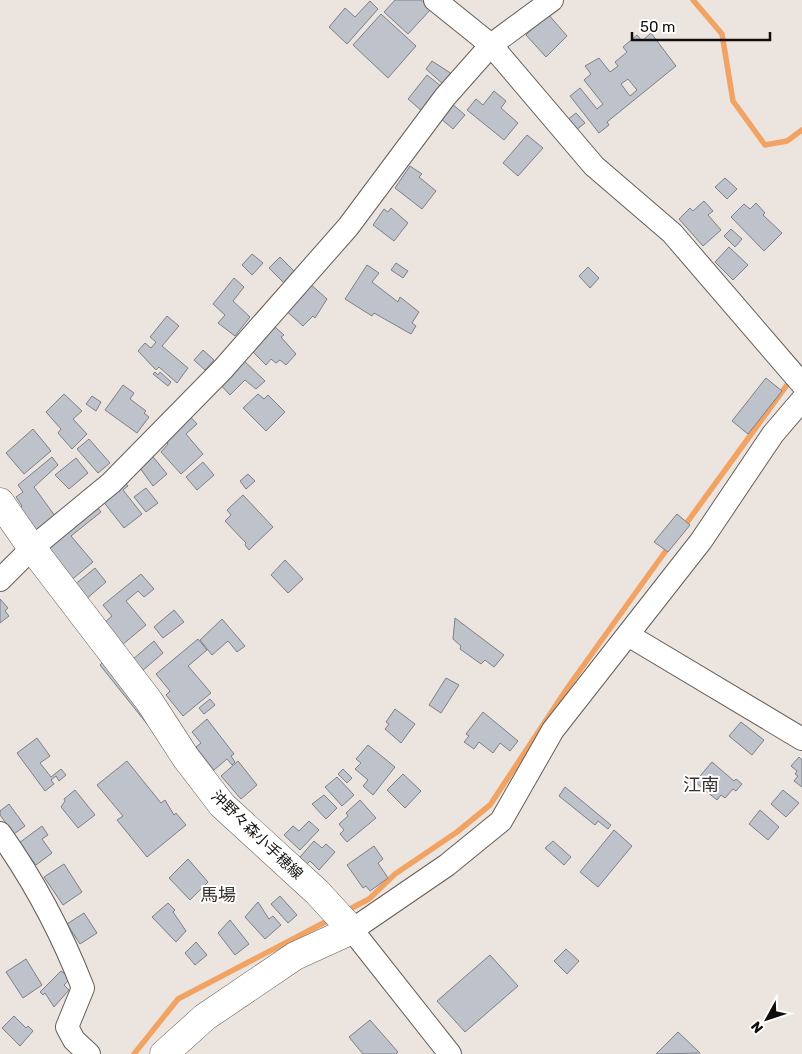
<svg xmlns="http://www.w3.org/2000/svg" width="802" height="1054" viewBox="0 0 802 1054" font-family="Rubik,'Noto Sans JP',sans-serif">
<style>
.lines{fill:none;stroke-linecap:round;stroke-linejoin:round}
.stream{stroke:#f1a364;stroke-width:5.5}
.building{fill:#bec2ca;stroke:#7d8087;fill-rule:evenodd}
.minor-casing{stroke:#655f5a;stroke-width:24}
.major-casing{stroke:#655f5a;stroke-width:29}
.minor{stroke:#fff;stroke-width:22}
.major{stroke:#fff;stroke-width:28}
.labels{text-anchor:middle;stroke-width:4;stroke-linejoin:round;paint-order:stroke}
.street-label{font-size:15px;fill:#100e0c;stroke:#fff}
.quarter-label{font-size:18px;fill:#39332f;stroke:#fff}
</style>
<rect width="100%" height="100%" fill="#ece4de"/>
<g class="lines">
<g class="stream">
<polyline points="693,0 722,34 733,101 765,145 787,141 802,130"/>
<polyline points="683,528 792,378"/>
<polyline points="346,911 369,899 395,874 457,832 490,805 568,687 670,545"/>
<polyline points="134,1054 178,999 331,919"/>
</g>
</g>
<g class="building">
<polygon points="395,0 421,0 431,9 408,34 384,12"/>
<polygon points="370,1 378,9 347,44 329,27 345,8 355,17"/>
<polygon points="381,14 416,46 388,78 353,45"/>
<polygon points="548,14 567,36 546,57 526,35"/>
<path d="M651,33l25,33 -69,56 2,3 -10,8 -29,-37 10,-8 17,21 6,-5 -19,-24 7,-6 -6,-8 14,-8 11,14 8,-6 -3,-4 12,-10 -4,-5 14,-12 5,6zM628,79l9,11 -7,6 -9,-12z"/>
<polygon points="432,61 452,74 444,85 426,69"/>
<polygon points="427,75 442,87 422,111 408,99"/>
<polygon points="494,91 506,101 501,108 518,123 504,140 467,110 476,99 483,105"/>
<polygon points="451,103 465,115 453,129 439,117"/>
<polygon points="576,113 585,123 576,130 567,120"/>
<polygon points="527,135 543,148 518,176 503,163"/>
<polygon points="410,166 422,174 419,177 436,191 422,209 395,188"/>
<polygon points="725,178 737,189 727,199 715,187"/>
<polygon points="704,201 713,211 708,215 721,230 703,246 679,219 690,208 693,211"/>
<polygon points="756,203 765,213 763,215 782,233 764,251 731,217 744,204 750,209"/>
<polygon points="391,208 408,223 394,241 373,225 384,209 388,212"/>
<polygon points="731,229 742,239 735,247 724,236"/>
<polygon points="729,247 748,265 733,280 715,262"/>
<polygon points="252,254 263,263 252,275 242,265"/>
<polygon points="280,257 295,272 284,283 269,268"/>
<polygon points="396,263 408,271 403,278 391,270"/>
<polygon points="367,265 379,273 372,282 398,302 400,297 419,312 412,323 416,326 411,334 374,313 372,316 345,299"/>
<polygon points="588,267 599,278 590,288 579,276"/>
<polygon points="234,278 244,287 233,301 250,317 235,336 218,323 225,315 213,304"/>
<polygon points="308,282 327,299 315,318 313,316 303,326 283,308"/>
<polygon points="167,316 179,326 162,346 188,368 177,383 159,367 156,370 138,351 145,343 151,348 156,342 150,337"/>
<polygon points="269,327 273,330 275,327 284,335 281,337 296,354 286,365 280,360 276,363 271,359 266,365 253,352"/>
<polygon points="203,350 214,360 205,370 194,360"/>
<polygon points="240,357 265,381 256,389 245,380 230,395 217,381"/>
<polygon points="155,372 158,375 160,372 171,382 168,386 153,374"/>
<polygon points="766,378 782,391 748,434 732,421"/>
<polygon points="123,385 134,393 130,399 146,411 144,413 149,417 137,433 105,410"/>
<polygon points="64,394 82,411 73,419 87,434 72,449 58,433 61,429 46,412"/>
<polygon points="258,394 264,399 268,395 285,412 266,431 243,408"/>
<polygon points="92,396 101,402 96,411 86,404"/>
<polygon points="187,413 197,424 186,434 203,454 181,474 161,452 168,444 162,437"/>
<polygon points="33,429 51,451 24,474 6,453"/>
<polygon points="89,439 110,463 98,473 77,449"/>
<polygon points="150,453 167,474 153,486 137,464"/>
<polygon points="52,457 58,465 34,487 55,516 36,530 19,509 22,506 16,497 23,492 18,485"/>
<polygon points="76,458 88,473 69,489 55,475"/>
<polygon points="203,462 214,475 197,490 186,477"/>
<polygon points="248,474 255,481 246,489 240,481"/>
<polygon points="121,478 128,486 123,490 142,514 124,528 99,496"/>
<polygon points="146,488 158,503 146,512 134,497"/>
<polygon points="243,495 273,527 249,550 245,545 246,543 225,521 231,515 227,510"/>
<polygon points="91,499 101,512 71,536 93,562 69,582 43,552"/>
<polygon points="677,514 690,525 668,552 654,542"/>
<polygon points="285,560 303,579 288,593 271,575"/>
<polygon points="95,568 106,582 85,600 73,586"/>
<polygon points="141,574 154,589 144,597 138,591 126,601 146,625 122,645 104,623 112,616 103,605"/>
<polygon points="0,599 8,608 5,611 9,616 0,623"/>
<polygon points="174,610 184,622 163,638 154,627"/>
<polygon points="455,618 504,655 494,667 485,660 481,664 460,649 461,646 453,639"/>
<polygon points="222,619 245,646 237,652 228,641 212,655 200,640"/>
<polygon points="198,639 207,650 188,666 211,693 183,716 166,695 170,691 156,674"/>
<polygon points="154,641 163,653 142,671 132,660"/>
<polygon points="104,661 171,754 100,665"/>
<polygon points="446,678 459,685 441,713 429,705"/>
<polygon points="210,699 215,705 204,714 199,708"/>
<polygon points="395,709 415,724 401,743 385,729 389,724 386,722"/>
<polygon points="483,712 518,741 510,751 500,743 493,753 479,742 474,749 464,742 469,736 466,734"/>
<polygon points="207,719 234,754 231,756 235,762 232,765 227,759 214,770 196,747 201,743 192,732"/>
<polygon points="741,722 764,740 752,755 729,736"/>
<polygon points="37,738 50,756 40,763 51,777 61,769 66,775 59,781 56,776 51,780 54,784 45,791 17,753"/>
<polygon points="368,745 395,767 373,795 363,786 368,780 355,769 361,763 356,759"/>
<polygon points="799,757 802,760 802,787 794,781 798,776 795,774 797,771 791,766"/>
<polygon points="127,761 161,803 165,800 174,815 176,813 186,825 147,857 117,820 123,816 97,785"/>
<polygon points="238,761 257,785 241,799 221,776"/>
<polygon points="712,762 734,781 736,779 742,784 736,791 733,789 725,798 721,795 717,800 695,782"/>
<polygon points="343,769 352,778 347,783 338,774"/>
<polygon points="403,774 421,791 405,808 387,790"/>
<polygon points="337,777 354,795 342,806 325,787"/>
<polygon points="565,787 611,825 608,829 598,821 595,825 559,796"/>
<polygon points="75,790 95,815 78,828 61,807 65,801 64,799"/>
<polygon points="783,790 799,803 786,817 771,804"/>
<polygon points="324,795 337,808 326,819 312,804"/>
<polygon points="360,800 376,818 347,842 340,834 344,830 339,824 348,816 346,813"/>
<polygon points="9,804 25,826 14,834 0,815 0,811"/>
<polygon points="760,810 779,827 768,840 749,824"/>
<polygon points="309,821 319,830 300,850 284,835 293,826 299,831"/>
<polygon points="42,826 48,835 42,839 52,853 36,865 19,843"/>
<polygon points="614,830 632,846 598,887 580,872"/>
<polygon points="314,841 322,848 326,844 335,852 319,870 310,861 307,864 300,857"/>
<polygon points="553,841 571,857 564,865 545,848"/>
<polygon points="374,846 383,859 378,863 388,878 370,891 366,886 363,888 347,865"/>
<polygon points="188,859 208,882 190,900 169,878"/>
<polygon points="64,864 82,892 63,905 44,877"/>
<polygon points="280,896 297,915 288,923 271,904"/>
<polygon points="258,902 269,919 273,916 281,925 265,939 245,917"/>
<polygon points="168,903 175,910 173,912 186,931 176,942 152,917"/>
<polygon points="84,913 97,933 80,944 67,924"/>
<polygon points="230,920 249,944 235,955 218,933"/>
<polygon points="196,942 207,955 195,965 185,953"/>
<polygon points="566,949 579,961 567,974 554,961"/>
<polygon points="490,955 518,986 465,1032 437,1001"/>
<polygon points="26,959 42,985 23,998 6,972"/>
<polygon points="61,971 71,978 64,985 69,990 54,1007 45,993 43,995 40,992"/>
<polygon points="14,1016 26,1028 28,1026 33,1031 20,1046 2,1028"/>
<polygon points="370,1020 398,1052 396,1054 363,1054 349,1037"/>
<polygon points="678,1032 700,1053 656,1054"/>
</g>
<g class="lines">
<defs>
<g id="minor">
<polyline points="435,0 491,45 594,166 672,233 802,384"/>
<polyline points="0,580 32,548 111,483 223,369 348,227 445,97 491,45 552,0"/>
<polyline points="628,635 802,739"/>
<path d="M0,833c34,48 62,101 83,155l-16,39 7,13 15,14"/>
<polyline points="450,1054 352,930 447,865 501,821 553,730 701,541 773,434 802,400"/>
</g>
<polyline id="major" points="0,502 32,548 149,701 186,758 222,805 317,892 352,930 295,956 205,1017 164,1054"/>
</defs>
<use href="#minor" class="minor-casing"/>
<use href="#major" class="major-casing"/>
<use href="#minor" class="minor"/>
<use href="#major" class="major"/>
</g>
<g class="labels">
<g class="street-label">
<text transform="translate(257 835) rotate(44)" y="5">沖野々森小手穂線</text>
</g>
<g class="quarter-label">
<text x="701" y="791">江南</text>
<text x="218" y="901">馬場</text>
</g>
</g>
<g transform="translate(767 1019) rotate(230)" stroke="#ffffff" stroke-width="4" paint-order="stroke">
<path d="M0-4L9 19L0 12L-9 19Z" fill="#100e0c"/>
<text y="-8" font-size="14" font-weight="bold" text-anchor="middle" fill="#100e0c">N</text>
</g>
<path d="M632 32v8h138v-8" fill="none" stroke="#100e0c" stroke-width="2.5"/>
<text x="640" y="32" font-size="15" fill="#100e0c" stroke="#ffffff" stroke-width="4" paint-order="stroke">50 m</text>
</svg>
